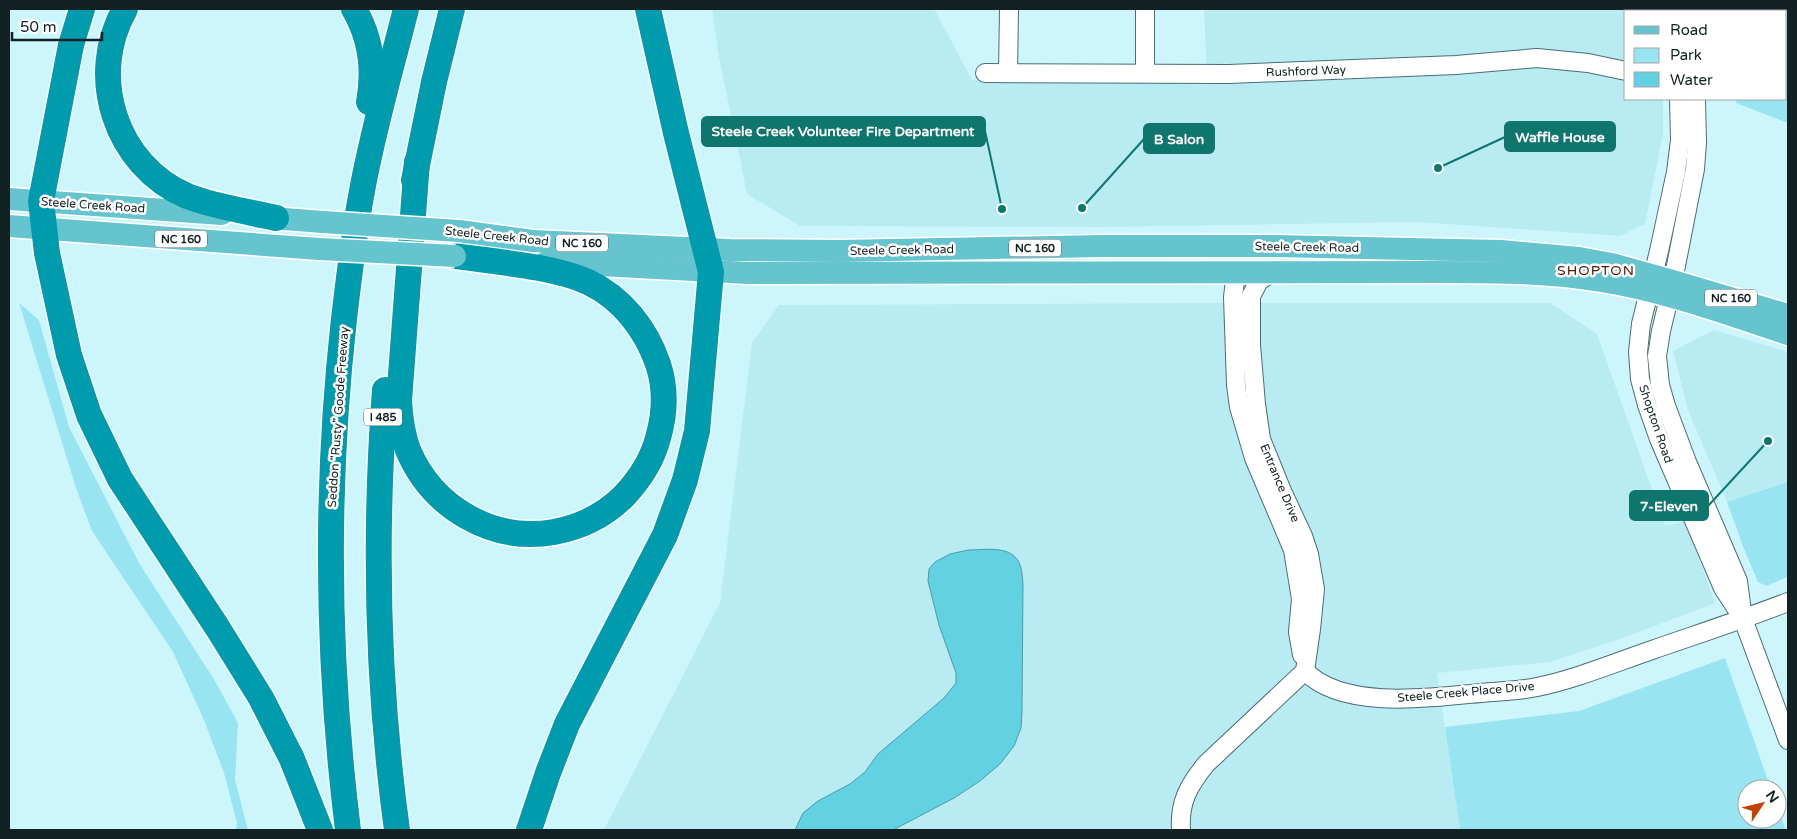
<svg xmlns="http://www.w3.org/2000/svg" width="1797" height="839" viewBox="0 0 1797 839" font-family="'Varela Round',sans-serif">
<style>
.built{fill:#b9ebf3}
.green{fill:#98e5f1}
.water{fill:#62d2e2;stroke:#4a9da9}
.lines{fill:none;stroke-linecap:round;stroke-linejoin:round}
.minor-casing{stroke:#496e73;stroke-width:20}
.major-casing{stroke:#fff;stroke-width:25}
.highway-casing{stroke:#fff;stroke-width:29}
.minor{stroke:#fff;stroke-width:18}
.major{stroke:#66c4ce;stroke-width:22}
.highway{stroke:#009cad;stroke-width:26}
.major-bridge-casing{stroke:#fff;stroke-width:25;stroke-linecap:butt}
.major-bridge{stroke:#66c4ce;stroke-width:22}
.labels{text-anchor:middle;stroke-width:5;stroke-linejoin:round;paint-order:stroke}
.shield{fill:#fff;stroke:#596466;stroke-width:1}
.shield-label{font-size:11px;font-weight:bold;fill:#122224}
.street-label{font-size:12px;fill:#122224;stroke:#fff}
.neighbourhood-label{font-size:14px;letter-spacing:1px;fill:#541400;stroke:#fff}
.leader{fill:none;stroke:#0f766e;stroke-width:2}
.callout-dot{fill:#0f766e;stroke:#fff;stroke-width:2}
.callout{fill:#0f766e;stroke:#0f766e;stroke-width:2}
.callout-label{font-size:14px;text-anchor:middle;font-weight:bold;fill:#fff}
</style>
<rect width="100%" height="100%" fill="#cdf6fc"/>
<g class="built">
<polygon points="712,9 934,9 972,80 1103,77 1207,76 1204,9 1644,9 1645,11 1626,11 1626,99 1663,99 1663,134 1645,224 1620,236 1419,222 1105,227 800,226 747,194 718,52"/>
<polygon points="1213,303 1550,303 1597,334 1665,526 1685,521 1715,603 1623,638 1550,662 1437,673 1460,830 604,830 720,603 752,343 779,305"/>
<polygon points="1714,330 1788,352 1788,482 1727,502 1688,410 1673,351"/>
</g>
<g class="green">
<polygon points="1737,9 1788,9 1788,123 1736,103 1736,99 1786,99 1786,11 1737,11"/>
<polygon points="19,303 39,320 69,427 139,563 215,681 238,723 235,780 248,830 236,830 237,823 224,773 204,720 173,652 92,531 76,488"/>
<polygon points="1788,482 1788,577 1766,586 1758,582 1744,549 1727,502"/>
<polygon points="1725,658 1771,789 1747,789 1747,819 1777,819 1777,806 1786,830 1460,830 1445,727 1579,711"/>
</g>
<path class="water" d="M968,550c14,0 37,-4 47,7 7,6 7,18 8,27l-1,126 -1,18 -7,18 -14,18 -20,17 -26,17 -61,32h-98l8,-17 15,-12 32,-17 15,-12 13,-18 66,-56 12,-15v-10l-17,-48 -11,-44 1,-12 6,-7 15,-8z"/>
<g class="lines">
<defs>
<g id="minor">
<polyline points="1658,9 1659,11"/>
<polyline points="1676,9 1677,11"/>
<polyline points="985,73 1229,74 1456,65 1537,58 1588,63 1626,71"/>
<polyline points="1008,73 1009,9"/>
<polyline points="1145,73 1145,9"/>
<polyline points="1679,99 1680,140 1676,172 1659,251 1641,324 1638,352 1640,379 1647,405 1659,439 1723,588 1740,614"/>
<polyline points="1696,99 1697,143 1695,169 1673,281 1661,331 1657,356 1660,385 1666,406 1687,462 1738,581 1743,619 1788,740"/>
<polyline points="1236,272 1233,297 1236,385 1239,407 1254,458 1293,550 1301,599 1298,632 1302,655"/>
<path d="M1305,671c37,39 126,27 175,22 19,-2 39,-2 57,-6 39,-8 77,-24 115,-37 46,-16 92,-31 136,-48"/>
<path d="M1181,830c-2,-28 8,-45 25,-66l99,-93 6,-42 4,-40 -6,-35 -6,-18 -21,-45 -21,-52 -5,-35 -5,-59v-49l8,-15 14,-9"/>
</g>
<g id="major">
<polyline points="9,199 222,214"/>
<polyline points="259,217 323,222"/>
<polyline points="9,226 319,249"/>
<polyline points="459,231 533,241 730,250 839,251 1102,246 1275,246 1501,251 1579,258 1612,264 1673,281 1788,315"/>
<path d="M546,262l202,11 693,-1c54,0 107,0 160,9 64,10 126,33 187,53"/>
</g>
<g id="highway">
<polyline points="82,9 71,45 41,201 47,253 69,355 89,415 120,479 217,627 261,698 292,759 320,830"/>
<path d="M125,9c-38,67 -10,156 62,187 28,11 60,15 89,22"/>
<path d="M354,9c17,29 21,60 15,93"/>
<path d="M417,162l-18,239c1,17 3,33 9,49 24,57 84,93 146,82 27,-5 50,-16 70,-36 16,-17 28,-35 34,-58 7,-24 8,-50 0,-74 -12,-35 -36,-66 -70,-82 -36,-16 -92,-20 -133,-26"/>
<polyline points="414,180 434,82 452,9"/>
<path d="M385,390c-11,147 -8,294 12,440"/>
<path d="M348,830c-21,-170 -23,-341 -4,-511 5,-43 10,-86 18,-128 11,-61 29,-122 44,-182"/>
<polyline points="529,830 548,773 567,724 665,535 685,480 697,431 711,272 676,133 648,9"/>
</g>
</defs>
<use href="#minor" class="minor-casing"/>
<use href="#major" class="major-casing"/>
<use href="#highway" class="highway-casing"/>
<use href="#minor" class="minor"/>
<use href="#major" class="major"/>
<use href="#highway" class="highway"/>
<defs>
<g id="major-bridge">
<polyline points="323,222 459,231"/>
<polyline points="319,249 455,256"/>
</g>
</defs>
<use href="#major-bridge" class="major-bridge-casing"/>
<use href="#major-bridge" class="major-bridge"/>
</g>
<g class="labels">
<g class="shield">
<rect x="155" y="230.5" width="52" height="17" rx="4"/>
<rect x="556" y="234.5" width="52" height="17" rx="4"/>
<rect x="1009" y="239.5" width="52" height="17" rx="4"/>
<rect x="1705" y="289.5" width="52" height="17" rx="4"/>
<rect x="364" y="408.5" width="38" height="17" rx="4"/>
</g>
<g class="shield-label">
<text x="181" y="243">NC 160</text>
<text x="582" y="247">NC 160</text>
<text x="1035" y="252">NC 160</text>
<text x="1731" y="302">NC 160</text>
<text x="383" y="421">I 485</text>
</g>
<g class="street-label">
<text transform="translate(1306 71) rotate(-2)" y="4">Rushford Way</text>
<text transform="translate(93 205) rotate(4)" y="4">Steele Creek Road</text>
<text transform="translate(497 236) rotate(6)" y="4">Steele Creek Road</text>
<text transform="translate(1307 247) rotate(1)" y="4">Steele Creek Road</text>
<text transform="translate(902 250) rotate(-1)" y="4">Steele Creek Road</text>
<text transform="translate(338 417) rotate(-86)" y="4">Seddon "Rusty" Goode Freeway</text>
<text transform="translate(1656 424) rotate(71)" y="4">Shopton Road</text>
<text transform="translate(1280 483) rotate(67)" y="4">Entrance Drive</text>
<text transform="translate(1466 692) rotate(-5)" y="4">Steele Creek Place Drive</text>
</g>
<g class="neighbourhood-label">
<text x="1596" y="275">SHOPTON</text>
</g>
</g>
<path class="leader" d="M1002 209L985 131M1438 168L1505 137M1082 208L1144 139M1768 441L1708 506"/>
<g class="callout-dot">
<circle cx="1002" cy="209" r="5"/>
<circle cx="1438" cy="168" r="5"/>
<circle cx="1082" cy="208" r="5"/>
<circle cx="1768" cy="441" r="5"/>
</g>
<g class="callout">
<rect x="702" y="117" width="283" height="29" rx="5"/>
<rect x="1505" y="122" width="110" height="29" rx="5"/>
<rect x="1144" y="124" width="70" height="29" rx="5"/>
<rect x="1630" y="491" width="78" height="29" rx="5"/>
</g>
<g class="callout-label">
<text x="843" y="136">Steele Creek Volunteer Fire Department</text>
<text x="1560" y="142">Waffle House</text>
<text x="1179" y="144">B Salon</text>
<text x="1669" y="511">7-Eleven</text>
</g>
<rect width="1797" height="839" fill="none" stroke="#122224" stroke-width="20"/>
<rect x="1624" y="10" width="162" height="90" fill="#ffffff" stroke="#a0a7a7"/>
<rect x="1634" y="26" width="25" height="8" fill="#66c4ce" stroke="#a0a7a7"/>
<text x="1670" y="35" font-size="15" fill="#122224">Road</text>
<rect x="1634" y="48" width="25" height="15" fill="#98e5f1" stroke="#a0a7a7"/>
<text x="1670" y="60" font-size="15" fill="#122224">Park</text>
<rect x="1634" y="72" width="25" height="15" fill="#62d2e2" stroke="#a0a7a7"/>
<text x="1670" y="85" font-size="15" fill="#122224">Water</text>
<g transform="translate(1762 804) rotate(55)"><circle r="24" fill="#ffffff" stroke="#a0a7a7"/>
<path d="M0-4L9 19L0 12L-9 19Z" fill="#c64000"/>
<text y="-8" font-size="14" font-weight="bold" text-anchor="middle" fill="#122224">N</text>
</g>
<path d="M12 32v8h90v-8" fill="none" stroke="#122224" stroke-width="2.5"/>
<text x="20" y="32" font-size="15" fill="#122224" stroke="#ffffff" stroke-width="4" paint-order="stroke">50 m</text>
</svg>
